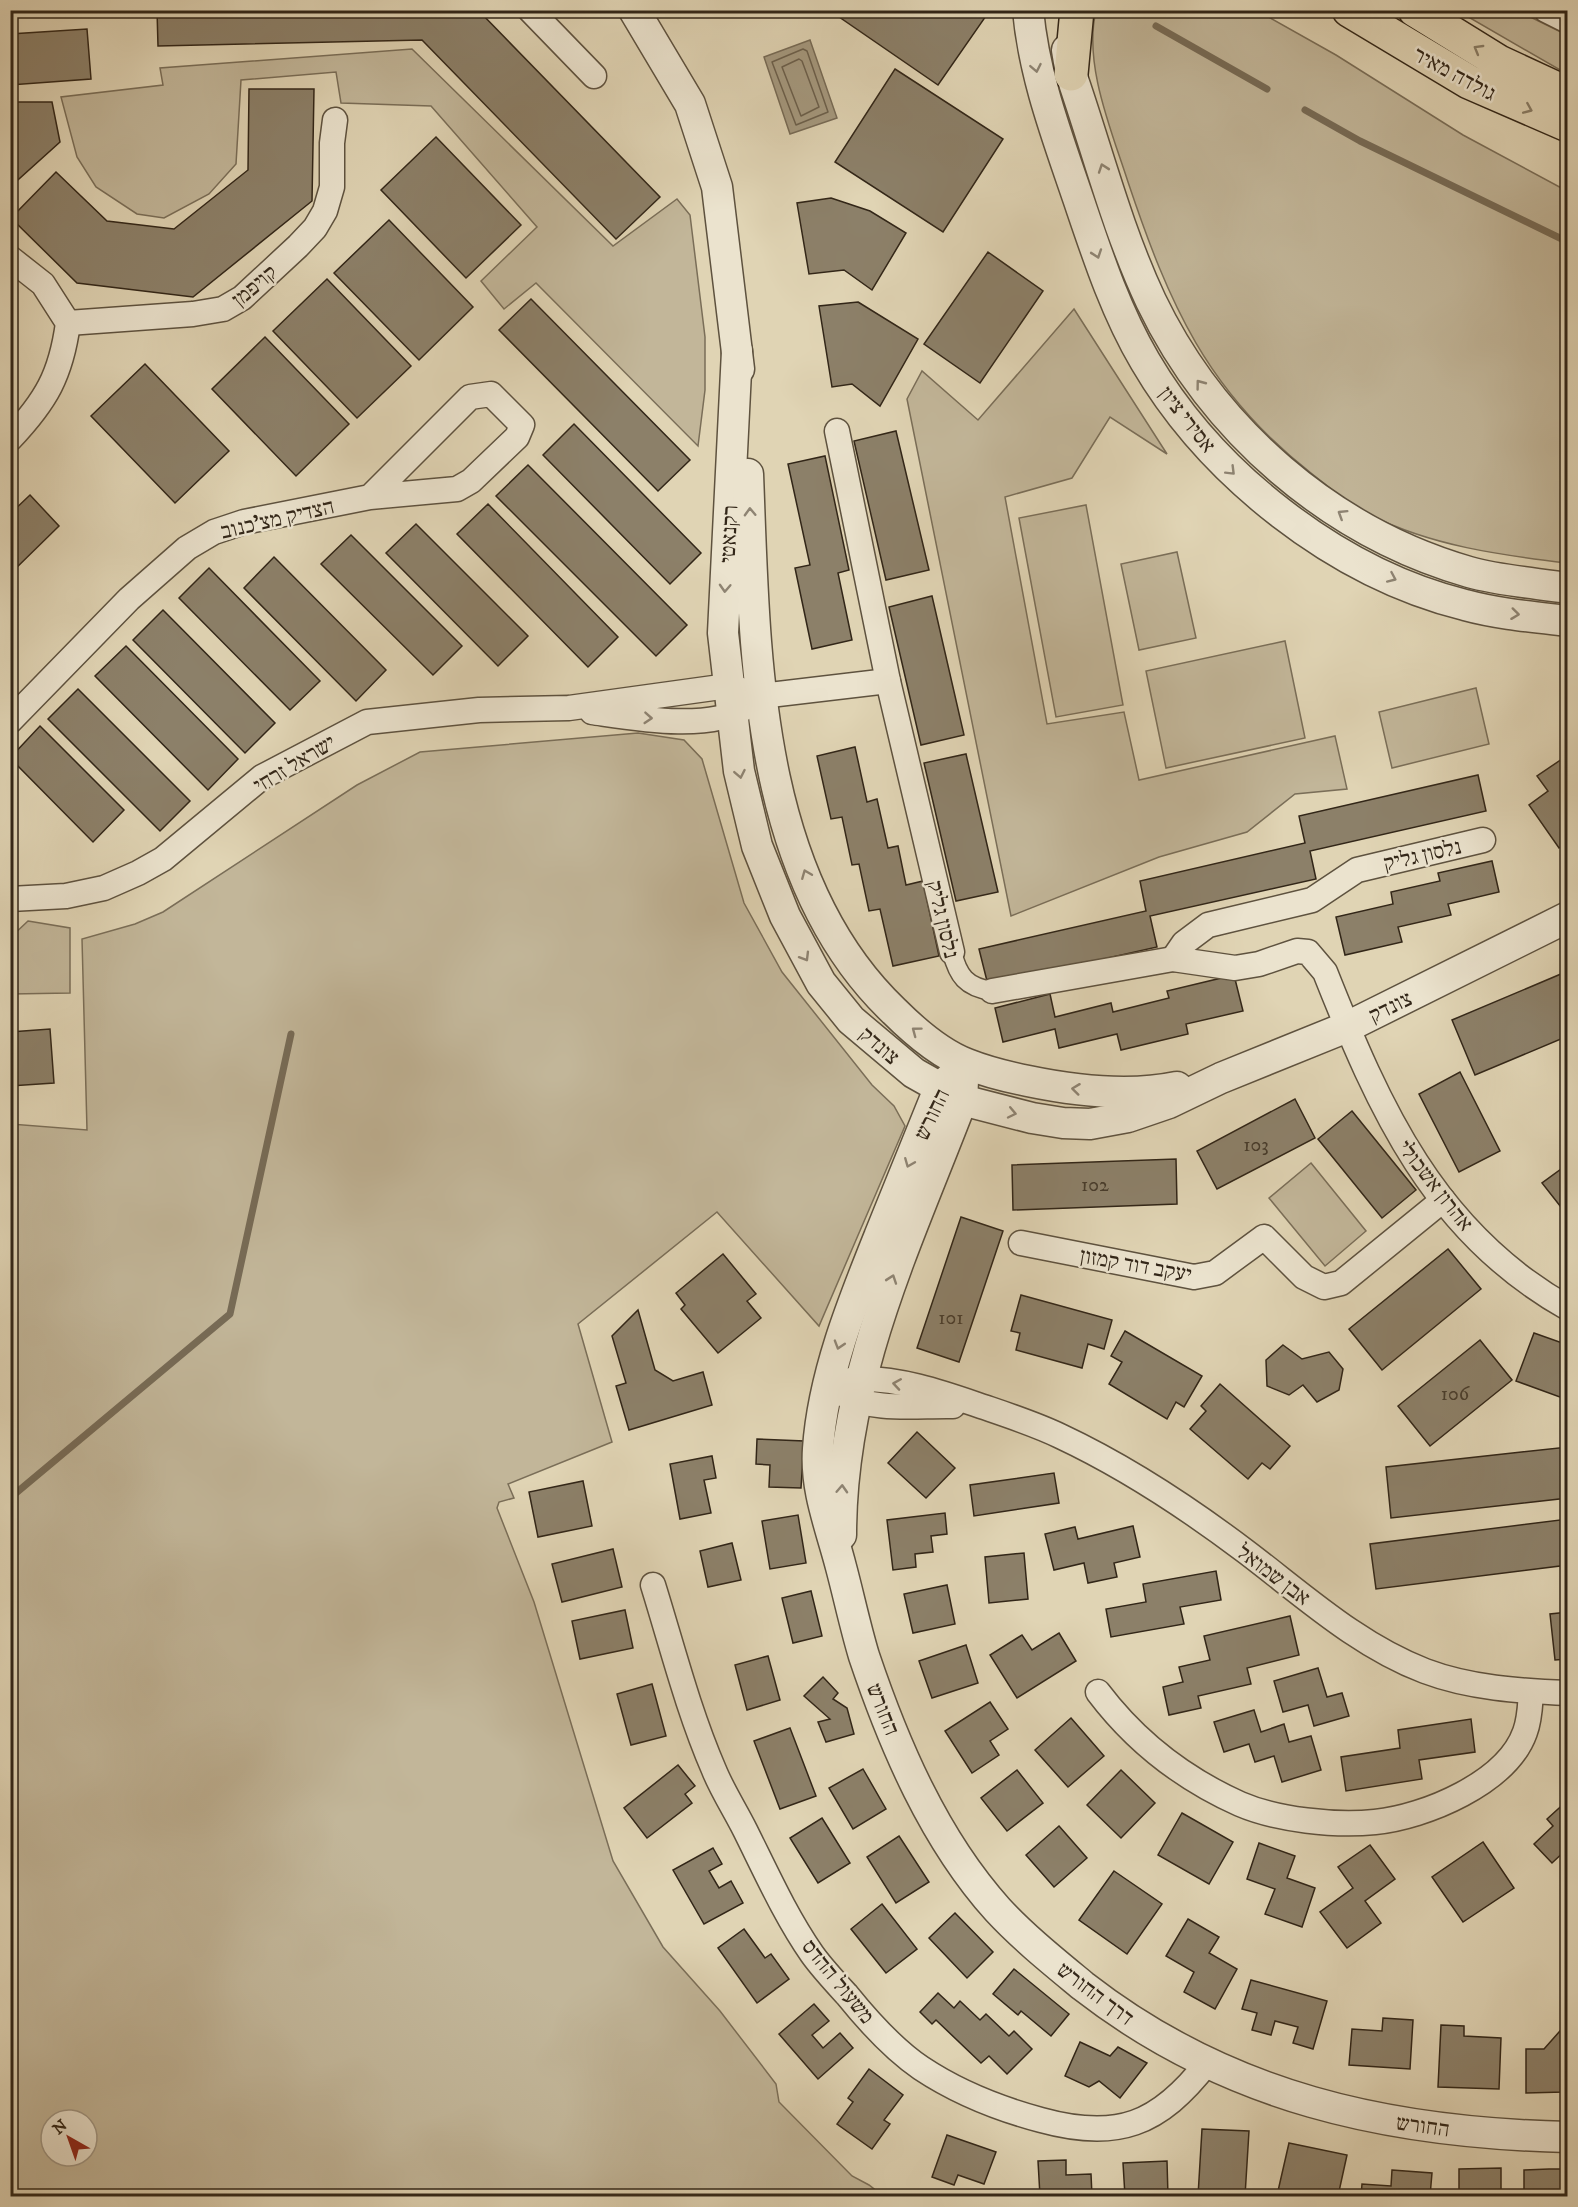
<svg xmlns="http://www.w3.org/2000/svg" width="1578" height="2207" viewBox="0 0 1578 2207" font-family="'IM FELL DW Pica','Frank Ruhl Libre',serif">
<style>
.green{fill:#c2b699;stroke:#7a6e58;stroke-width:1.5;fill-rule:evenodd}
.water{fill:#a5997f;stroke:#776b56;stroke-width:1.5}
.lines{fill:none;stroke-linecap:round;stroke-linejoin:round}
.shore{stroke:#6c604c;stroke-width:1.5}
.stream{stroke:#776b56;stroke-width:7}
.building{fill:#8c8069;stroke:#322618;stroke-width:1.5}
.pedestrian-casing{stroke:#5e523f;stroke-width:21}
.minor-casing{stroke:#5e523f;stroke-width:27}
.tertiary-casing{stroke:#5e523f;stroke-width:33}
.primary-casing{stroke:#322618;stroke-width:36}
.pedestrian{stroke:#ebe3ce;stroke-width:18}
.minor{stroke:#ebe3ce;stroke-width:24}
.tertiary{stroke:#ebe3ce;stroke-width:30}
.primary{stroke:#e0d4b4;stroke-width:33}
.oneway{stroke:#897d66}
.oneway2{stroke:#8e8473}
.labels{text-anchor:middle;stroke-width:5;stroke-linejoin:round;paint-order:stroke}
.number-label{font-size:20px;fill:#483c2c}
.street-label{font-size:22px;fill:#322618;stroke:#ebe3ce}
</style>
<rect width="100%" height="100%" fill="#e0d4b4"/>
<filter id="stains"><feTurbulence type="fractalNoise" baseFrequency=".00333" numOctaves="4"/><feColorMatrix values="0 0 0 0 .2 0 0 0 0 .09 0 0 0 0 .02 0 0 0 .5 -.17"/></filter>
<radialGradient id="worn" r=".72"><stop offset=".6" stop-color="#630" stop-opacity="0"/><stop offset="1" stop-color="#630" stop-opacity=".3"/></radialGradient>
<g class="green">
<path d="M1096,11h162l78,44 127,80 104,56v372c-67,-8 -135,-17 -197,-48 -21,-10 -41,-28 -59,-42 -104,-81 -142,-169 -183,-291 -16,-50 -45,-118 -32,-171z"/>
<polygon points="1458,11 1518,11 1567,35 1567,74"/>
<polygon points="412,49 613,246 677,199 690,215 705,337 705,390 698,446 536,283 504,309 481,281 537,227 431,106 341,103 336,72 241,80 236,164 209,194 164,218 137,214 96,187 77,157 61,97 163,85 160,68"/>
<polygon points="1074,309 1167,454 1110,417 1072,478 1005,497 1047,724 1124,712 1139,780 1335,736 1347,789 1295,794 1247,832 1159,857 1011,916 907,399 922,371 978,420"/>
<polygon points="1086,505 1123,705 1056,717 1019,518"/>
<polygon points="1177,552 1196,638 1139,650 1121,564"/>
<polygon points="1285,641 1305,738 1166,768 1146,671"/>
<polygon points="1476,688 1489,744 1392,768 1379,712"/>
<path d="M638,733l46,7 18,19 42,144 38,69 90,113 22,21 11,20 -86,200 -102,-114 -139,112 34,118 -104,42 6,14 -15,4 -2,6 37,94 79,259 50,86 57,64 56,73 3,18 73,74 17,9 14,11h-872v-1072l76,6 -5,-191 53,-15 28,-12 194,-127 63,-33zM51,2120h36v36h-36z"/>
<polygon points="28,921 70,928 70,993 11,994 11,937"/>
<polygon points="1311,1163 1366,1231 1325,1266 1269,1198"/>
</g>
<polygon class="water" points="810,40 837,118 790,134 764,57"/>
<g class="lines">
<g class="shore">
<polygon points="803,49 807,51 828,112 796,125 772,62"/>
<polygon points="799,59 802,61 819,107 801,116 782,67"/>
</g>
<g class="stream">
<polyline points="1156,26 1267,89"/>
<polyline points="1305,110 1360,141 1568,242"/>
<polyline points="10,1498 230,1314 291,1034"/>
</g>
</g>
<g class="building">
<polygon points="157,10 444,10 444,15 449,10 478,10 660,197 616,239 422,40 158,46"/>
<polygon points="829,10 908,10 914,14 917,10 979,10 986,16 938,85"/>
<polygon points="87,29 91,79 10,85 10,34"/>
<polygon points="895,69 1003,139 943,232 835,162"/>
<polygon points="249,89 314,89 312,201 193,297 77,283 11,218 56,172 107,221 174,229 248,170"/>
<polygon points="10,102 52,102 60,142 10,187"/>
<polygon points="436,137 521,225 466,278 381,190"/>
<polygon points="831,198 870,211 906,233 872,290 844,270 809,274 797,203"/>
<polygon points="389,220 473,307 419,360 334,273"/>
<polygon points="988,252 1043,291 980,383 924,344"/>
<polygon points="327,279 411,366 357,418 273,331"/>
<polygon points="531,299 690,460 658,491 499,330"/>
<polygon points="858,302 918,339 880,406 852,384 832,387 819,306"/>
<polygon points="265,337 349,424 296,476 212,389"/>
<polygon points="145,364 229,451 175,503 91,416"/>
<polygon points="574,424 701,553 670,584 543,455"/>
<polygon points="896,431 929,570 886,580 854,441"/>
<polygon points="825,456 849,570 838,573 852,640 812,649 795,568 810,565 788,464"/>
<polygon points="528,465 687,625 656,656 496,496"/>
<polygon points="30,495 59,526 10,574 10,514"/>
<polygon points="488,504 618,637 588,667 457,534"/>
<polygon points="416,524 528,636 498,666 386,553"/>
<polygon points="351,535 462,646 433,675 321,564"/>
<polygon points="274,557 386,670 356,701 244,588"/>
<polygon points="209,568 320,681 290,710 179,598"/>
<polygon points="932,596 964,735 921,745 889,607"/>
<polygon points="163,610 275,723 245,753 133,640"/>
<polygon points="126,646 238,759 208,790 95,676"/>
<polygon points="78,689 190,801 160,831 48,719"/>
<polygon points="40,726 124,810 93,842 10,758"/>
<polygon points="855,747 867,802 877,799 888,848 898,846 906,885 923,881 939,956 893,966 880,909 869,911 859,864 852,865 842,817 831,819 817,756"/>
<polygon points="966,754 998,892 956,901 924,763"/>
<polygon points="1562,759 1568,767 1568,842 1559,848 1529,805 1548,791 1537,776"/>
<polygon points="1478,775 1486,811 1310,851 1316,879 1150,916 1157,947 988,985 979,949 1146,911 1140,881 1305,843 1299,816"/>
<polygon points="1492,861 1499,892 1448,904 1451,915 1398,927 1402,942 1345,955 1336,917 1393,904 1391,892 1440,881 1438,873"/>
<polygon points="1568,971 1568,1036 1475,1075 1452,1020"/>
<polygon points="1234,975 1243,1011 1186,1024 1188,1034 1121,1050 1117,1034 1059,1048 1055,1029 1003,1042 995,1008 1050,994 1055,1017 1111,1003 1113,1012 1169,998 1167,991"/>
<polygon points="50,1029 54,1083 10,1086 10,1032"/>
<polygon points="1460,1072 1500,1151 1459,1172 1419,1094"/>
<polygon points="1295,1099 1315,1138 1217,1189 1197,1151"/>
<polygon points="1352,1111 1416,1190 1382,1218 1318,1139"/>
<polygon points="1176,1159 1177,1204 1013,1210 1012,1165"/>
<polygon points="1568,1164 1568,1216 1542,1183"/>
<polygon points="961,1217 1003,1231 959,1362 917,1348"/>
<polygon points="1448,1249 1481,1289 1382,1370 1349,1329"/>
<polygon points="723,1254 756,1294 747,1301 761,1318 718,1353 681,1309 685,1305 676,1293"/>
<polygon points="1021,1295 1112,1320 1104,1349 1088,1344 1082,1368 1016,1350 1020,1333 1011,1331"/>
<polygon points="638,1310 655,1370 673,1381 703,1372 712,1405 629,1430 616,1386 626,1383 612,1336"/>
<polygon points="1125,1331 1202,1376 1184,1407 1176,1402 1167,1419 1109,1384 1122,1362 1111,1356"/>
<polygon points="1534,1333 1568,1345 1568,1400 1516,1381"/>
<polygon points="1480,1340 1512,1380 1430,1446 1398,1406"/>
<polygon points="1283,1345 1302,1359 1329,1352 1343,1369 1339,1390 1317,1402 1303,1385 1289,1395 1267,1386 1266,1360"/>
<polygon points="1220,1384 1290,1446 1270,1469 1262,1463 1248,1479 1190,1429 1206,1411 1201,1406"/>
<polygon points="917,1432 955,1468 926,1498 888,1463"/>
<polygon points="757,1439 804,1441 801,1488 769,1487 770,1465 756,1464"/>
<polygon points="1568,1447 1568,1498 1391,1518 1386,1467"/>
<polygon points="712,1456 716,1478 704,1480 711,1513 680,1519 670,1464"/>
<polygon points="1054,1473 1059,1503 974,1516 970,1485"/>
<polygon points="583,1481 592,1526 538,1537 529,1492"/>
<polygon points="945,1513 947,1534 931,1536 933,1552 915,1554 916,1567 893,1570 887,1520"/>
<polygon points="798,1515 806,1563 770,1569 762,1521"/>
<polygon points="1568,1519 1568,1565 1376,1589 1370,1544"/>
<polygon points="1133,1526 1140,1557 1114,1563 1117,1577 1088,1583 1084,1563 1054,1570 1045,1534 1075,1527 1078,1539"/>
<polygon points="732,1543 741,1580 708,1587 700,1551"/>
<polygon points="613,1549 622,1587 562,1602 552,1564"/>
<polygon points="1024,1553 1028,1599 989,1603 985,1557"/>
<polygon points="1216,1571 1221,1600 1180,1607 1184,1624 1111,1637 1106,1609 1146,1602 1143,1584"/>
<polygon points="947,1585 955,1624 913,1633 904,1594"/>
<polygon points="811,1591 822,1636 793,1643 782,1598"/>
<polygon points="625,1610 633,1648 580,1659 572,1621"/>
<polygon points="1568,1612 1568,1659 1555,1660 1550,1614"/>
<polygon points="1290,1616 1299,1655 1247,1668 1251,1684 1198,1696 1201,1708 1169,1715 1163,1687 1183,1682 1179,1667 1210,1660 1204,1636"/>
<polygon points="1059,1633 1076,1661 1017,1698 990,1655 1022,1635 1032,1650"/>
<polygon points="966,1645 978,1683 932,1698 919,1661"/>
<polygon points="768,1656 780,1700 747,1710 735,1665"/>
<polygon points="1318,1668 1327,1697 1342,1693 1349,1716 1314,1726 1308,1705 1283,1712 1274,1681"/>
<polygon points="823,1677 838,1693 833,1699 847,1708 854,1734 826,1742 818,1722 830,1719 804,1696"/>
<polygon points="652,1684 666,1736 631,1745 617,1694"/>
<polygon points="990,1702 1008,1729 990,1741 999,1755 972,1773 945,1731"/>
<polygon points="1254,1710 1261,1732 1284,1724 1289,1742 1311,1736 1321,1770 1282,1782 1274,1756 1255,1762 1249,1744 1224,1752 1214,1722"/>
<polygon points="1071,1718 1104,1756 1068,1787 1035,1750"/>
<polygon points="1471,1719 1475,1752 1419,1760 1422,1779 1346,1791 1341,1757 1400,1748 1398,1730"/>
<polygon points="790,1728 816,1796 780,1809 754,1741"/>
<polygon points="678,1765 695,1786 685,1794 692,1803 647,1838 624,1808"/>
<polygon points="863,1769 886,1809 853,1829 829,1788"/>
<polygon points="1017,1770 1043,1803 1007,1831 981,1798"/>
<polygon points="1121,1770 1155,1803 1121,1838 1087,1805"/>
<polygon points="1568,1800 1568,1848 1552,1863 1534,1844 1553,1826 1547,1819"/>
<polygon points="1182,1813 1233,1842 1209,1884 1158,1855"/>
<polygon points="822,1818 850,1863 818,1883 790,1838"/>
<polygon points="1059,1826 1087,1858 1054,1887 1026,1855"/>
<polygon points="899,1836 929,1882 896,1903 867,1857"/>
<polygon points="1483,1842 1514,1888 1463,1922 1432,1877"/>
<polygon points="1259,1843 1295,1856 1287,1878 1315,1888 1302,1927 1265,1914 1275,1889 1247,1879"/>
<polygon points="1370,1845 1395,1879 1365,1901 1381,1923 1347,1948 1320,1912 1353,1888 1338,1867"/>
<polygon points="713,1848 722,1864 709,1871 719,1888 731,1881 743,1903 704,1924 673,1870"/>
<polygon points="1114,1871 1162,1904 1127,1954 1079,1920"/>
<polygon points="882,1904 917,1949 886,1973 851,1929"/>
<polygon points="955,1913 993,1952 967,1978 929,1938"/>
<polygon points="1188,1919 1219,1937 1209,1953 1237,1969 1215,2009 1184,1992 1194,1972 1166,1956"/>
<polygon points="744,1929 765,1958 771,1954 789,1979 757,2003 718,1948"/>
<polygon points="1014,1969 1069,2014 1051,2036 1021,2011 1018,2015 993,1994"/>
<polygon points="1251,1980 1327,2001 1313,2049 1293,2043 1298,2027 1275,2021 1271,2035 1252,2030 1257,2013 1242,2009"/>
<polygon points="938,1993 954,2008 960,2001 980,2020 986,2014 1009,2036 1014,2031 1032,2049 1007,2074 989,2056 981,2063 936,2020 932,2024 920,2012"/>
<polygon points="814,2004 829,2021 812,2035 823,2048 840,2033 853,2048 818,2079 779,2034"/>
<polygon points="1383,2018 1413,2020 1410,2069 1349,2065 1352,2029 1382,2031"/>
<polygon points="1567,2023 1568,2088 1564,2092 1526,2093 1526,2049 1544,2049"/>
<polygon points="1441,2025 1464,2026 1464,2036 1501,2038 1499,2089 1438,2087"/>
<polygon points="1080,2042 1110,2056 1118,2047 1147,2063 1120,2098 1099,2081 1089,2087 1065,2076"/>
<polygon points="869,2069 903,2095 884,2120 890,2124 872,2149 837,2124 853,2102 848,2098"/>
<polygon points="1202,2129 1249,2131 1245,2196 1198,2196"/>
<polygon points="947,2135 996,2152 984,2184 958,2175 954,2185 932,2177"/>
<polygon points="1289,2143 1347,2155 1338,2196 1303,2196 1278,2191"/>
<polygon points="1066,2160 1066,2175 1091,2174 1092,2196 1040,2196 1038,2161"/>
<polygon points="1167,2161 1168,2196 1125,2196 1123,2163"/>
<polygon points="1501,2168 1501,2196 1459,2196 1459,2169"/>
<polygon points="1549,2169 1568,2169 1568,2196 1524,2196 1524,2170"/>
<polygon points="1392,2170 1432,2173 1430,2196 1361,2196 1362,2184 1391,2186"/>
</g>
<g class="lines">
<defs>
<path id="pedestrian" d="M952,952c6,24 14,35 40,39"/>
<g id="minor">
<polyline points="530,10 594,76"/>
<polyline points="1546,10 1568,21"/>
<path d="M10,258l33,26 25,39c-7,52 -22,78 -58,116"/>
<polyline points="68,323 193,314 223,309 242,298 298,246 315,228 325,211 332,187 332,143 335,120"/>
<polyline points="837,431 888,681 952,952"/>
<path d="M592,712c42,6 118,20 154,-5"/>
<polyline points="10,721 129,599 187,548 214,532 244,522 370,497 457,489 471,481 517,437 522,425 491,394 470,397 370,497"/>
<polyline points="10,899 66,896 104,888 138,873 163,859 262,777 367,722 479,710 569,708 728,686 761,696 888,681"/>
<polyline points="1173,959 1184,943 1208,925 1312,900 1357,870 1483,840"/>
<path d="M992,991l181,-32 62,9 24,-4 38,-13 11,1 17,20c54,136 109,261 243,336"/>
<polyline points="1021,1243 1194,1277 1215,1273 1264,1237 1304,1277 1324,1287 1341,1283 1443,1200"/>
<path d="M829,1385c10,-2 21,-6 31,-6 38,-1 80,13 115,25 29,10 58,19 85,32 64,30 128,72 185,115 57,43 112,94 180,120 45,17 94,20 143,22"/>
<path d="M843,1394c29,18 76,11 110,12"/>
<path d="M653,1585c19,61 35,125 61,185 8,20 21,40 31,60 21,42 40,85 67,124 10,14 23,28 35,41 21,26 46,54 74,73 36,24 79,41 120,52 76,21 118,5 166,-57"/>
<path d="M1098,1692c37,49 86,87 142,112 37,16 95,22 135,18 50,-5 132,-39 150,-90 5,-13 5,-27 6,-40"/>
</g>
<g id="tertiary">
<polyline points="634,10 690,104 717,187 739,369"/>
<path d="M1028,10c6,66 29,126 50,188 19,56 37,112 67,163 66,113 191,212 320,244 33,9 68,12 103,16"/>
<path d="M1067,50l4,24c26,75 46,155 80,227 62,129 179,231 318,271 32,9 66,11 99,16"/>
<polyline points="737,351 723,633 739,771 757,846 785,916 821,983 851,1020 914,1073 962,1100 1032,1118 1063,1123 1090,1124 1128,1117 1169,1103 1221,1078 1347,1027 1568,917"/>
<path d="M748,474c7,179 6,404 146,537 20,20 47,43 73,53 20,8 41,13 61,17 48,10 101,16 149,6"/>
<path d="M965,1064l-26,25c-20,50 -40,99 -60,148 -27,67 -56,139 -61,212 -3,41 13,79 23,118 8,30 14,59 23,89 30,89 70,183 134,254 26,28 56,52 85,76 144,112 305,147 485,151"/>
<path d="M841,1535c0,-158 66,-291 121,-435l1,-19"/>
</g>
<g id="primary">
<polyline points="1349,10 1469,82 1568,125"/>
<polyline points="1415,10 1499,62 1568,94"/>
<polyline points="1071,74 1077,10"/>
</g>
</defs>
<use href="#pedestrian" class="pedestrian-casing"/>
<use href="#minor" class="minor-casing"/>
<use href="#tertiary" class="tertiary-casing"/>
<use href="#primary" class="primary-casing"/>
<use href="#pedestrian" class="pedestrian"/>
<use href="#minor" class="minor"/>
<use href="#tertiary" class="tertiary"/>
<use href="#primary" class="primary"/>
</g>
<defs><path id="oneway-chevron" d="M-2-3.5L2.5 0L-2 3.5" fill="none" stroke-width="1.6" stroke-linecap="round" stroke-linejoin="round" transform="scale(1.5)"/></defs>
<g class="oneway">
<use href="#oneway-chevron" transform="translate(1478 49) rotate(-150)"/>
<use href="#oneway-chevron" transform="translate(1528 109) rotate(23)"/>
</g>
<g class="oneway2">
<use href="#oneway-chevron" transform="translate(1036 68) rotate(79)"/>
<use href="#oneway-chevron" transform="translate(1103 168) rotate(-109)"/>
<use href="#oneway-chevron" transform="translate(1097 254) rotate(71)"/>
<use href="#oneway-chevron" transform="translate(1200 384) rotate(-127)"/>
<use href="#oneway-chevron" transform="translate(1231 471) rotate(45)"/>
<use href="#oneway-chevron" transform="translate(750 512) rotate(-92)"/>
<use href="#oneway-chevron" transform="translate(1342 514) rotate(-148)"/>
<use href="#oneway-chevron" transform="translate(1392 578) rotate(24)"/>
<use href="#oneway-chevron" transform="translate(725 588) rotate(93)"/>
<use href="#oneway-chevron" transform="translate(1515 614) rotate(7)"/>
<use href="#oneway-chevron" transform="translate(648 718) rotate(4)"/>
<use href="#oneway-chevron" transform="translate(740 774) rotate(79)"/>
<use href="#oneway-chevron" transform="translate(806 874) rotate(-112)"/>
<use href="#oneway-chevron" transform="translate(805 957) rotate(59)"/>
<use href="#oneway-chevron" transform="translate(916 1031) rotate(-143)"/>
<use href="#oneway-chevron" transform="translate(1076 1089) rotate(-173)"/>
<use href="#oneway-chevron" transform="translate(1012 1113) rotate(12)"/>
<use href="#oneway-chevron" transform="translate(909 1163) rotate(112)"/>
<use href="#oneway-chevron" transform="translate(892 1279) rotate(-71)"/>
<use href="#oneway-chevron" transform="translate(839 1345) rotate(107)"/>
<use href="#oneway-chevron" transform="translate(897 1384) rotate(-171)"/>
<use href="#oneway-chevron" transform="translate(842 1489) rotate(-87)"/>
</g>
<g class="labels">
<g class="number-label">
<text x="1256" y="1151">103</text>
<text x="1095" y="1191">102</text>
<text x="951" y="1324">101</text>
<text x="1455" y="1400">106</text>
</g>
<g class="street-label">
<text transform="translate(1455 73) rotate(28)" y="8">גולדה מאיר</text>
<text transform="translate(254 285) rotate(-40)" y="8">קויפמן</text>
<text transform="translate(1188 419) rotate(52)" y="8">אסירי ציון</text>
<text transform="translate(277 518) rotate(-13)" y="8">הצדיק מצ'כנוב</text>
<text transform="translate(728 534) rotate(-87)" y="8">רקנאטי</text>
<text transform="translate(294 763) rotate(-31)" y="8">ישראל זרחי</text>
<text transform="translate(1422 854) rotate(-13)" y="8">נלסון גליק</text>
<text transform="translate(944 919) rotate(77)" y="8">נלסון גליק</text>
<text transform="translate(1390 1006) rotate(-26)" y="8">צונדק</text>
<text transform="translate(880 1045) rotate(41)" y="8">צונדק</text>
<text transform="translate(931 1114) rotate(-64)" y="8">החורש</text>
<text transform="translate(1436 1185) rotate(52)" y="8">אהרון אשכולי</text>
<text transform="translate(1136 1264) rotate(10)" y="8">יעקב דוד קמזון</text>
<text transform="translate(1274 1574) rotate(37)" y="8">אבן שמואל</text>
<text transform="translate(884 1709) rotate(68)" y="8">החורש</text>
<text transform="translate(839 1981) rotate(51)" y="8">משעול ההדס</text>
<text transform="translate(1096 1993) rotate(37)" y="8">דרך החורש</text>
<text transform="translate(1423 2125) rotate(8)" y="8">החורש</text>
</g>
</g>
<rect width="1578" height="2207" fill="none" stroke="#e0d4b4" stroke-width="36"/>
<rect x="12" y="12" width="1554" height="2183" fill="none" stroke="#322618" stroke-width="3"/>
<rect x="18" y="18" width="1542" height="2171" fill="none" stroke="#322618" stroke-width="1.5"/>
<g transform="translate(69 2138) rotate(320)"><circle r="28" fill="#ebe3ce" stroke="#a19785" stroke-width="1.5"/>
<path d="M0-4.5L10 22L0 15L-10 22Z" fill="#8f2418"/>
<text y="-9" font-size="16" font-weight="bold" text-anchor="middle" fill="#322618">N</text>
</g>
<rect width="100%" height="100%" filter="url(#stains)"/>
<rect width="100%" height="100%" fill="url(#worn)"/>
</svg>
